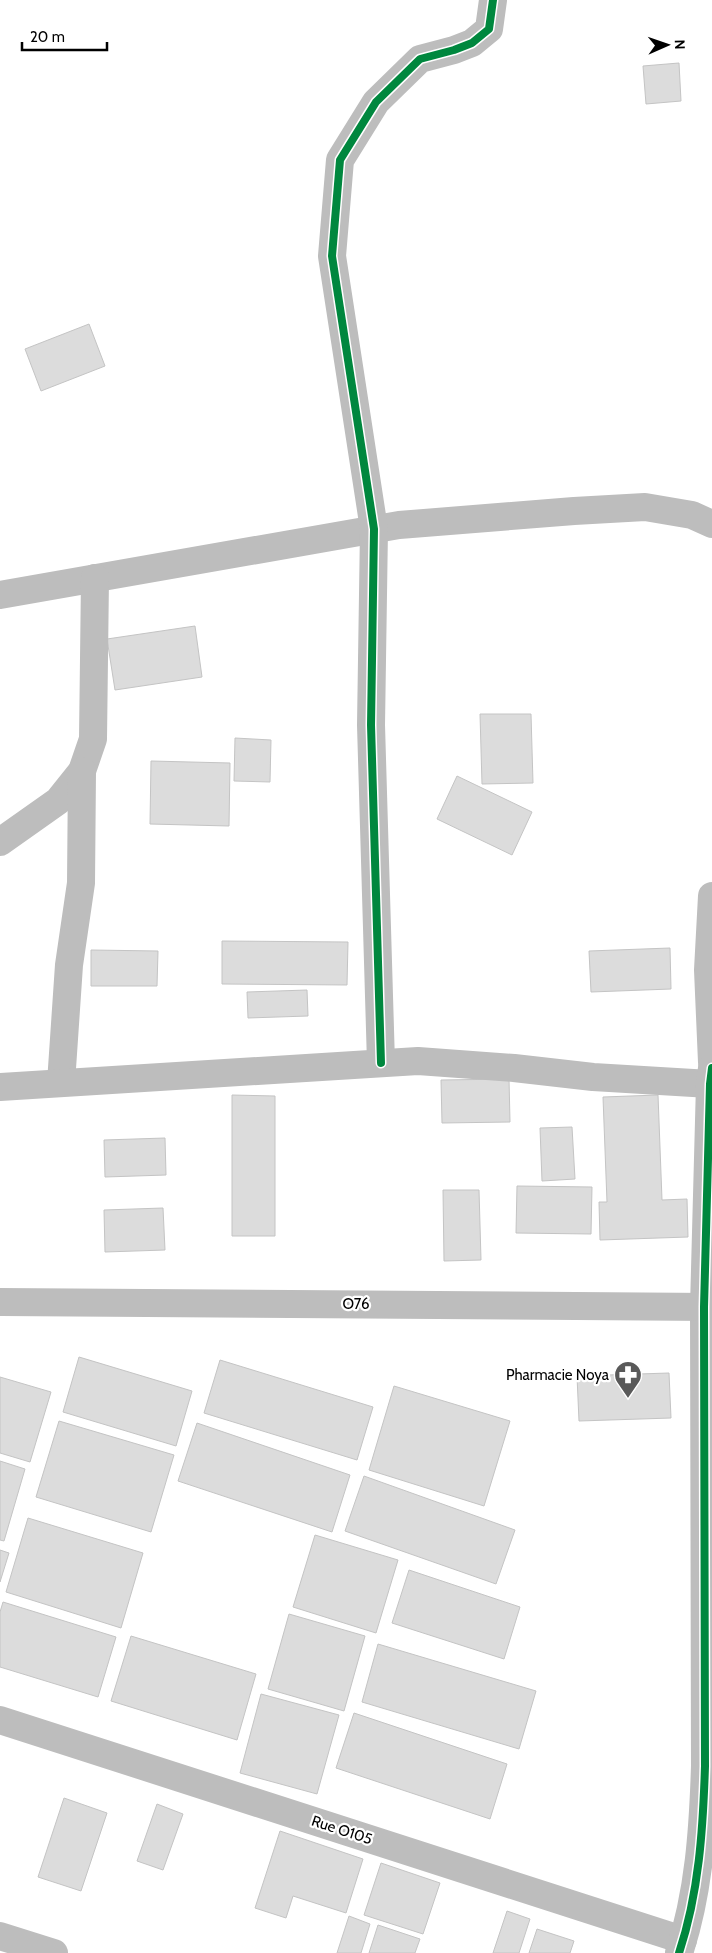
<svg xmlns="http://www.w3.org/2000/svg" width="712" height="1953" viewBox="0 0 712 1953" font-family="Cabin,sans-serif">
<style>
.building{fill:#dcdcdc;stroke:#c4c4c4}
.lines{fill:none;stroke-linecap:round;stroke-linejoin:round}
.minor{stroke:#bdbdbd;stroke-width:28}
.tertiary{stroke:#bdbdbd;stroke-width:28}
.cycleway-casing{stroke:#fff;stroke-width:11}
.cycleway{stroke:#00873e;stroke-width:8}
.labels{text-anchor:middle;stroke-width:4.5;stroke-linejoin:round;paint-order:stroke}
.street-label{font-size:15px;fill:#000;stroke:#fff}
.poi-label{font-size:15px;fill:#000;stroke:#fff;text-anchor:end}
</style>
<rect width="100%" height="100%" fill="#fff"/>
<g class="building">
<polygon points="679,63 681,101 646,104 643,66"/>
<polygon points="89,324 105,366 41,391 25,349"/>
<polygon points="195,626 202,677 115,690 107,639"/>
<polygon points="480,714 531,714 533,783 482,784"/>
<polygon points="235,738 271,740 270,782 234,781"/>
<polygon points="151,761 230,763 229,826 150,824"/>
<polygon points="457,776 532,812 512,855 437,819"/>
<polygon points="222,941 348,942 347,985 222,984"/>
<polygon points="670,948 671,989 591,992 589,951"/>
<polygon points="91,950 158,951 157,986 91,986"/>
<polygon points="307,990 308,1016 248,1018 247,992"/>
<polygon points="509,1079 510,1122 442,1123 441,1080"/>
<polygon points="232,1095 275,1096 275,1236 232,1236"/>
<polygon points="658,1095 662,1200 687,1199 688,1237 600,1240 599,1202 607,1202 603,1097"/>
<polygon points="572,1127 575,1179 542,1181 540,1128"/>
<polygon points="165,1138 166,1175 105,1177 104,1140"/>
<polygon points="517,1186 592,1187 591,1234 516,1233"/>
<polygon points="443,1190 479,1190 481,1260 444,1261"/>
<polygon points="163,1208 165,1250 105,1252 104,1210"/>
<polygon points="79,1357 192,1391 176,1446 63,1412"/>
<polygon points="220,1360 373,1407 357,1460 204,1413"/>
<polygon points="669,1373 671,1418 579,1421 577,1376"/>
<polygon points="0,1377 51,1392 30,1462 0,1453"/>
<polygon points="394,1386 510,1421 484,1506 369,1470"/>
<polygon points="59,1421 174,1455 151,1532 36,1497"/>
<polygon points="197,1423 350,1475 332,1532 178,1481"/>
<polygon points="0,1461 25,1469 4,1541 0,1540"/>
<polygon points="364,1476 515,1530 496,1584 345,1531"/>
<polygon points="28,1518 143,1553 121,1628 6,1592"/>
<polygon points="315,1535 398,1560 376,1633 293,1607"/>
<polygon points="0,1550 9,1553 0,1582"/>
<polygon points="409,1570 520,1607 504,1659 392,1623"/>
<polygon points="3,1602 116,1637 98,1697 0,1667 0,1612"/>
<polygon points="289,1614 365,1636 344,1711 268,1689"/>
<polygon points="131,1636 256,1674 237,1740 111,1701"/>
<polygon points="378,1644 536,1691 519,1749 362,1702"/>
<polygon points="261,1694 339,1715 317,1794 240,1773"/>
<polygon points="354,1713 507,1764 490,1819 336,1768"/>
<polygon points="64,1798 107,1813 81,1891 38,1877"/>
<polygon points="157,1804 183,1814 163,1870 137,1861"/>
<polygon points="280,1831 363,1859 346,1913 293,1896 286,1918 255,1908"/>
<polygon points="381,1863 440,1883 423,1934 364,1915"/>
<polygon points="507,1911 530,1919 519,1953 493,1953"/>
<polygon points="349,1916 370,1924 361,1953 337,1953"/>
<polygon points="378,1925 420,1939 415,1953 369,1953"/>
<polygon points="537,1929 574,1941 570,1953 529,1953"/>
</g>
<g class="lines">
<g class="minor">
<polyline points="0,595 399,525 574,511 645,507 692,515 712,524"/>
<polyline points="0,842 58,801 82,771 93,739 95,578"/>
<polyline points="712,896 708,970 712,1062"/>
<polyline points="381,1063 371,725 374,529 332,256 340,160 376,102 420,59 454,50 472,43 489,29 493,0"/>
<polyline points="61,1083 69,965 81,883 82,771"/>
<polyline points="0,1087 418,1061 514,1068 593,1077 710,1084"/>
<polyline points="0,1720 683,1940"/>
<polyline points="0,1936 54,1953"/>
<path d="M679,1953c20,-60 24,-124 26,-187l-1,-459 6,-223 2,-16"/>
</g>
<polyline class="tertiary" points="0,1302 712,1307"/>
<defs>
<g id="cycleway">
<polyline points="381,1063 371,725 374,529 332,256 340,160 376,102 420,59 454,50 472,43 489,29 493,0"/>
<path d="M679,1953c20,-60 24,-124 26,-187l-1,-459 6,-223 2,-16"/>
</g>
</defs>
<use href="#cycleway" class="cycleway-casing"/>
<use href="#cycleway" class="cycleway"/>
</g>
<defs>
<symbol id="pharmacy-pin" viewBox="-11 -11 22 30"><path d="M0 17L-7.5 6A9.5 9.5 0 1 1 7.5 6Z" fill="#595959" stroke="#fff"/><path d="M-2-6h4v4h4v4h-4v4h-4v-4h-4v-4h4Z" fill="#fff"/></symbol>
</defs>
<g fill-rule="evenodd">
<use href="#pharmacy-pin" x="612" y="1359" width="32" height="43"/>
</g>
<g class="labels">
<g class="street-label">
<text x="356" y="1309">O76</text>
<text transform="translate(342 1830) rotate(18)" y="5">Rue O105</text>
</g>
<g class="poi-label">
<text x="609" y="1380">Pharmacie Noya</text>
</g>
</g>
<g transform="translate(667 45) rotate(88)" stroke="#ffffff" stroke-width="4" paint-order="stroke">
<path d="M0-4L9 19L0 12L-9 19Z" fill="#000000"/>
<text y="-8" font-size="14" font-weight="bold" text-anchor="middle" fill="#000000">N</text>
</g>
<path d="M22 42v8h85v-8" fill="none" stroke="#000000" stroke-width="2.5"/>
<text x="30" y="42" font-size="15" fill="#000000" stroke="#ffffff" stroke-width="4" paint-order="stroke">20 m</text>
</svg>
